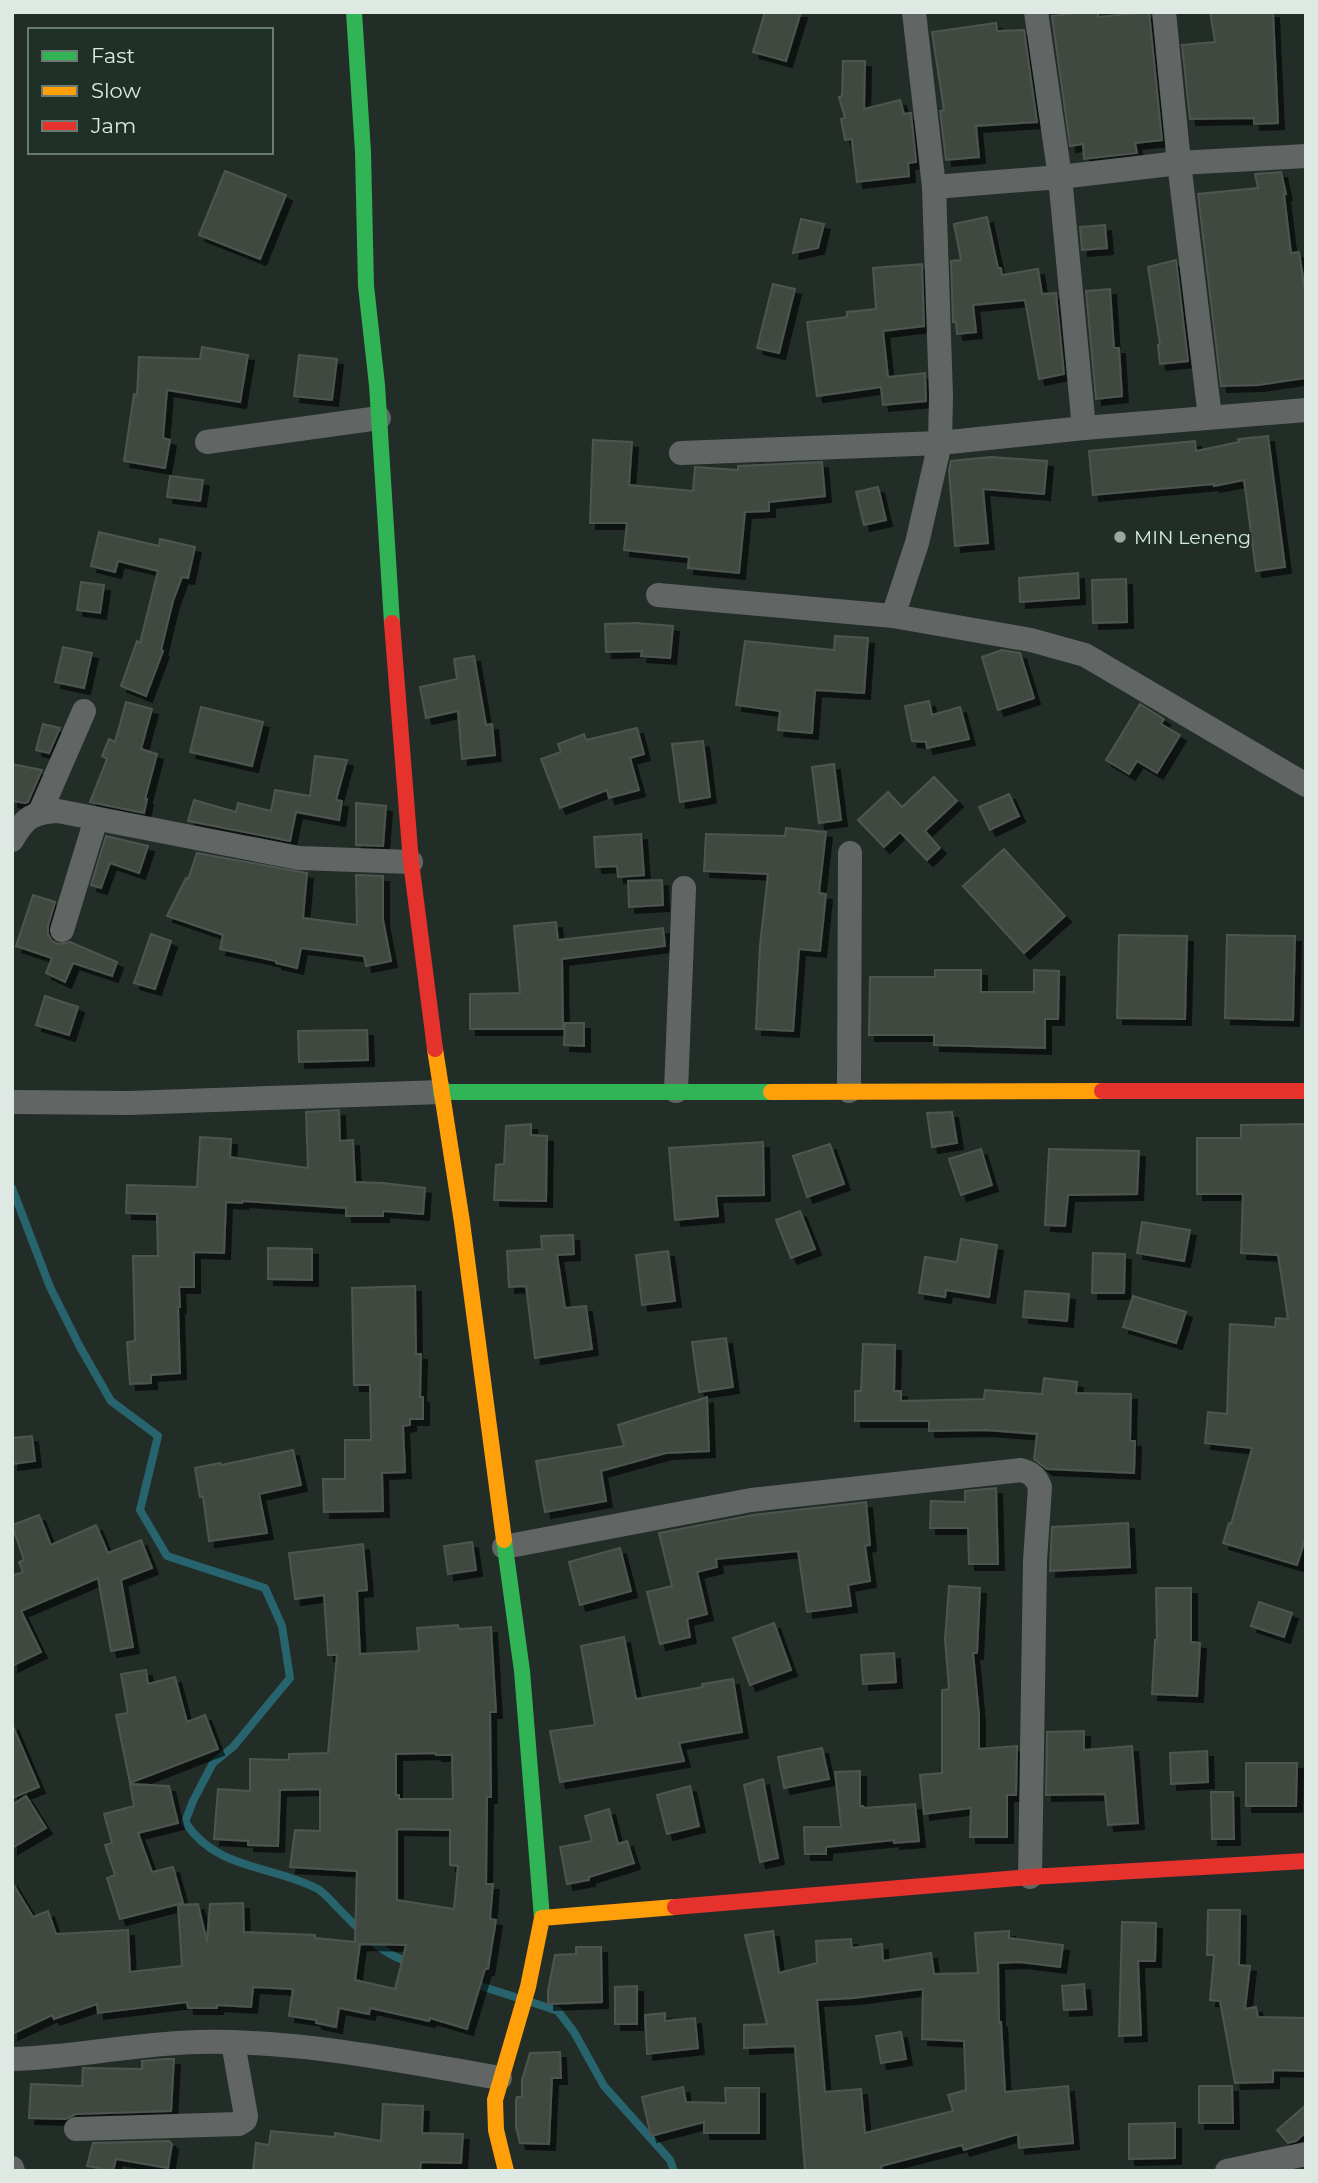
<svg xmlns="http://www.w3.org/2000/svg" width="1318" height="2183" viewBox="0 0 1318 2183" font-family="Montserrat,sans-serif">
<style>
.lines{fill:none;stroke-linecap:round;stroke-linejoin:round}
.stream{stroke:#28646e;stroke-width:8}
.building{fill:#404a41;stroke:#4e544f;stroke-width:2;fill-rule:evenodd;filter:url(#shadow)}
.street{stroke:#616664;stroke-width:24}
.fast{stroke:#30b455;stroke-width:16}
.slow{stroke:#ff9f0a;stroke-width:16}
.jam{stroke:#e5322d;stroke-width:16}
.poi-dot{fill:#9ca7a1;stroke:#1f3127;stroke-width:2.5}
.labels{text-anchor:middle;stroke-width:5;stroke-linejoin:round;paint-order:stroke}
.poi-label{font-size:19px;fill:#dde9e2;stroke:#1f3127;text-anchor:start}
</style>
<defs>
<filter id="shadow"><feDropShadow dx="6" dy="6" stdDeviation="0" flood-color="#0009"/></filter>
</defs>
<rect width="100%" height="100%" fill="#232d28"/>
<g class="lines">
<g class="stream">
<path d="M12,1188l38,99 30,60 31,54 47,35 -18,74 27,46 98,32 17,38 8,52 -57,69 -20,16 -20,38 -8,21c31,48 86,43 131,66 8,4 14,12 20,18 22,22 45,50 77,57"/>
<polyline points="471,1983 515,1997"/>
<polyline points="531,2002 558,2011 574,2032 604,2086 670,2160 674,2171"/>
</g>
</g>
<g class="building">
<polygon points="765,12 801,12 786,61 753,52"/>
<polygon points="1083,12 1098,12 1098,17 1149,12 1162,140 1135,143 1137,153 1084,159 1083,144 1070,146 1052,16"/>
<polygon points="1210,12 1273,12 1278,123 1254,124 1254,118 1190,119 1182,45 1215,42"/>
<polygon points="996,23 997,31 1024,30 1037,122 976,126 979,157 946,160 940,111 944,110 932,32"/>
<polygon points="843,61 865,61 864,109 900,100 904,114 911,113 916,162 908,163 909,176 857,182 852,141 852,139 845,140 841,119 845,118 839,97 842,96"/>
<polygon points="225,171 286,195 260,259 199,235"/>
<polygon points="1281,172 1286,194 1284,194 1291,253 1299,252 1306,296 1306,378 1258,385 1221,386 1198,194 1258,188 1255,174"/>
<polygon points="987,217 998,268 1001,268 1002,275 1038,269 1042,294 1056,293 1064,374 1039,379 1025,300 973,305 976,332 957,334 956,322 953,322 951,261 961,260 954,224"/>
<polygon points="801,219 824,224 818,248 793,253"/>
<polygon points="1105,225 1107,248 1082,250 1080,227"/>
<polygon points="1176,260 1188,361 1160,364 1158,345 1160,344 1148,267"/>
<polygon points="922,264 924,326 883,331 888,377 925,373 926,401 883,405 881,387 817,396 807,322 847,317 847,312 876,309 873,268"/>
<polygon points="773,284 795,289 779,353 757,348"/>
<polygon points="1110,289 1114,348 1119,348 1122,396 1096,399 1086,291"/>
<polygon points="202,347 248,355 240,402 167,390 163,438 170,440 165,468 124,461 134,394 137,395 139,357 200,359"/>
<polygon points="299,355 337,359 332,400 294,396"/>
<polygon points="1268,436 1285,567 1256,571 1244,480 1214,486 1214,484 1093,495 1089,451 1195,441 1196,451 1239,442 1238,439"/>
<polygon points="593,440 632,442 629,485 693,491 695,467 738,470 738,466 822,462 825,496 769,502 769,511 745,512 739,573 688,568 689,557 624,550 627,523 590,523"/>
<polygon points="991,457 1047,461 1044,494 983,489 988,543 955,546 949,471 951,461"/>
<polygon points="170,476 203,480 200,501 167,497"/>
<polygon points="878,487 886,520 864,525 856,492"/>
<polygon points="99,532 159,546 160,539 195,547 188,578 182,577 173,601 161,650 163,651 146,696 121,686 137,641 140,643 158,571 118,561 115,572 91,566"/>
<polygon points="1078,573 1079,598 1020,602 1019,578"/>
<polygon points="1126,579 1127,622 1093,623 1092,580"/>
<polygon points="81,582 104,585 100,613 77,610"/>
<polygon points="636,623 673,626 670,658 641,656 642,651 606,652 605,624"/>
<polygon points="835,636 868,638 864,693 815,690 812,733 778,730 780,711 736,705 745,641 834,650"/>
<polygon points="63,647 92,653 84,688 55,682"/>
<polygon points="1002,650 1020,653 1034,698 998,710 982,657"/>
<polygon points="474,656 486,725 492,724 495,755 462,759 458,711 426,718 420,687 457,679 454,659"/>
<polygon points="929,701 932,715 960,707 969,739 927,748 926,742 912,741 905,706"/>
<polygon points="126,702 152,709 141,749 157,754 145,799 147,799 144,813 90,802 107,759 102,756 109,739 115,742"/>
<polygon points="1140,704 1164,719 1161,724 1180,735 1157,773 1137,761 1129,774 1106,760"/>
<polygon points="201,707 263,722 252,766 190,752"/>
<polygon points="43,724 60,728 49,753 36,750"/>
<polygon points="637,728 644,754 630,758 639,790 609,798 607,790 560,808 541,759 561,752 558,744 584,734 586,740"/>
<polygon points="703,741 710,797 680,802 672,744"/>
<polygon points="315,756 347,760 336,800 342,801 339,820 296,812 290,841 188,821 194,800 236,812 238,803 271,811 275,790 310,796"/>
<polygon points="12,764 42,770 28,802 25,803 12,801"/>
<polygon points="834,764 841,820 819,823 812,767"/>
<polygon points="934,777 957,801 925,831 940,848 927,860 900,832 884,847 858,820 888,792 902,807"/>
<polygon points="1009,794 1019,816 990,830 979,807"/>
<polygon points="356,803 386,806 383,846 356,845"/>
<polygon points="786,828 826,832 819,893 826,894 820,951 799,949 793,1031 756,1029 760,945 768,874 704,871 706,834 785,836"/>
<polygon points="641,834 644,875 618,877 617,866 596,867 594,837"/>
<polygon points="106,836 148,846 139,873 110,863 101,888 91,885"/>
<polygon points="1004,849 1065,916 1024,953 963,886"/>
<polygon points="197,853 307,873 303,918 357,925 356,875 383,876 383,920 391,961 366,966 364,956 301,948 297,968 276,963 276,961 220,949 223,935 167,916 186,878 188,879"/>
<polygon points="662,880 663,905 629,907 628,881"/>
<polygon points="33,895 55,902 48,926 48,934 52,941 58,944 70,942 117,962 112,976 73,963 65,982 46,973 52,958 16,946"/>
<polygon points="556,922 558,940 663,928 665,946 562,959 563,1029 470,1029 470,994 520,993 514,926"/>
<polygon points="151,934 171,941 155,989 134,983"/>
<polygon points="1119,935 1187,936 1185,1019 1117,1018"/>
<polygon points="1227,935 1295,936 1293,1020 1225,1018"/>
<polygon points="935,970 981,970 981,992 1034,992 1034,970 1059,971 1058,1019 1045,1019 1045,1048 934,1045 934,1035 869,1035 870,977 935,977"/>
<polygon points="45,996 78,1007 69,1035 36,1025"/>
<polygon points="565,1023 584,1023 584,1046 564,1045"/>
<polygon points="367,1030 368,1060 299,1062 298,1031"/>
<polygon points="339,1110 340,1141 353,1140 355,1182 383,1183 425,1188 423,1214 383,1211 383,1216 346,1216 346,1208 242,1201 242,1203 226,1202 224,1253 194,1252 194,1287 179,1287 180,1307 178,1307 180,1373 151,1375 151,1383 130,1384 127,1342 135,1341 133,1256 158,1256 157,1214 126,1213 127,1185 197,1187 200,1137 231,1139 230,1157 308,1168 306,1112"/>
<polygon points="952,1112 957,1143 932,1147 927,1113"/>
<polygon points="531,1124 531,1135 547,1136 546,1201 494,1200 496,1165 504,1164 506,1126"/>
<polygon points="1306,1124 1306,1536 1297,1565 1223,1543 1229,1523 1231,1524 1252,1448 1205,1443 1208,1412 1227,1414 1230,1324 1275,1327 1276,1318 1288,1319 1278,1255 1241,1253 1243,1194 1197,1194 1197,1138 1241,1138 1241,1125"/>
<polygon points="763,1142 764,1195 716,1196 718,1216 675,1220 669,1148"/>
<polygon points="830,1144 844,1184 807,1197 793,1156"/>
<polygon points="981,1149 992,1185 961,1195 949,1159"/>
<polygon points="1049,1149 1139,1151 1137,1194 1068,1195 1065,1226 1045,1225"/>
<polygon points="800,1211 815,1249 791,1258 776,1220"/>
<polygon points="1142,1222 1190,1230 1184,1261 1137,1253"/>
<polygon points="573,1235 574,1254 557,1255 565,1308 586,1306 592,1349 535,1358 526,1286 509,1287 507,1251 542,1249 541,1236"/>
<polygon points="961,1239 997,1245 989,1297 946,1290 945,1297 919,1293 925,1257 957,1262"/>
<polygon points="268,1248 312,1249 312,1280 268,1279"/>
<polygon points="668,1251 675,1301 642,1305 636,1255"/>
<polygon points="1093,1253 1125,1254 1124,1293 1092,1293"/>
<polygon points="415,1286 416,1354 421,1354 420,1397 423,1397 423,1419 410,1419 410,1425 403,1426 405,1472 382,1473 383,1511 324,1512 323,1479 345,1479 345,1440 371,1440 370,1385 354,1385 352,1288"/>
<polygon points="1025,1291 1069,1294 1067,1321 1023,1317"/>
<polygon points="1133,1296 1186,1312 1176,1343 1123,1327"/>
<polygon points="726,1338 733,1387 699,1392 692,1342"/>
<polygon points="863,1344 895,1345 894,1391 901,1391 901,1401 984,1399 985,1390 1042,1394 1044,1378 1077,1382 1076,1393 1131,1394 1130,1441 1135,1441 1134,1473 1047,1469 1034,1459 1037,1434 985,1430 929,1431 929,1421 855,1421 855,1391 861,1391"/>
<polygon points="707,1397 709,1451 666,1453 601,1471 606,1501 545,1512 536,1461 624,1446 618,1425"/>
<polygon points="32,1436 35,1461 12,1464 12,1438"/>
<polygon points="293,1450 301,1485 259,1494 267,1533 209,1541 203,1497 200,1497 195,1468 220,1463 221,1465"/>
<polygon points="996,1488 998,1564 969,1564 968,1528 930,1528 931,1501 965,1502 965,1491"/>
<polygon points="866,1502 870,1545 865,1546 870,1581 848,1585 851,1606 807,1612 798,1551 716,1559 717,1567 697,1572 707,1614 687,1619 690,1637 660,1644 647,1592 672,1586 659,1533 753,1515"/>
<polygon points="39,1515 51,1545 96,1525 108,1553 141,1540 152,1568 121,1580 133,1647 111,1651 98,1578 21,1611 41,1652 12,1666 12,1576 23,1572 19,1562 24,1560 12,1525"/>
<polygon points="1128,1523 1130,1567 1050,1571 1052,1527"/>
<polygon points="472,1542 476,1570 448,1574 444,1546"/>
<path d="M363,1544l4,46 -10,1 3,63 59,-3 -2,-23 41,-3 1,4 32,-2 5,85h-6l1,85h-4l-1,87h7l-3,35 6,1 -8,49h-3l-18,60 -37,-11 -1,3 -59,-13 -1,6 -30,-6 -3,19 -20,-4v-3l-27,-4 4,-27 -40,-2 -2,20 -34,-2v3h-29l-1,-6 -89,11 -1,-9 -43,15 -2,-4 -40,19v-152l21,35 15,-6 8,23 72,-4 2,42 52,-6 -4,-61 20,-1 9,38 3,-38 33,-1 1,29 71,3v3l40,4 2,-71 -67,-4 5,-37 25,1v-42l-40,1 -2,56 -30,-1v-4l-34,-2 4,-50 32,2v-32l39,1v-6l39,-1 9,-98h-9l-4,-60 -29,4 -6,-46zM435,1753l1,2h16l1,44h-54v-4h-3v-41zM397,1829l53,1v35l8,1 -4,43 -57,-9zM360,1944l46,1 -11,44 -40,-9z"/>
<polygon points="620,1548 631,1591 580,1605 569,1562"/>
<polygon points="949,1586 980,1588 977,1653 973,1653 979,1715 979,1749 1017,1746 1016,1795 1007,1795 1007,1837 970,1837 971,1808 924,1814 920,1775 942,1773 942,1690 949,1689 945,1639"/>
<polygon points="1156,1588 1191,1588 1191,1642 1200,1643 1197,1696 1152,1694 1155,1640 1157,1640"/>
<polygon points="1259,1602 1292,1613 1284,1637 1251,1626"/>
<polygon points="774,1623 791,1670 750,1685 733,1638"/>
<polygon points="624,1637 636,1699 703,1687 702,1684 733,1679 742,1732 679,1743 684,1761 560,1782 550,1731 595,1725 581,1646"/>
<polygon points="894,1653 896,1682 863,1684 861,1655"/>
<polygon points="146,1670 148,1684 175,1677 187,1722 205,1715 218,1749 130,1783 116,1715 128,1713 121,1674"/>
<polygon points="12,1724 39,1787 12,1798"/>
<polygon points="1084,1731 1084,1750 1132,1746 1138,1823 1108,1825 1105,1794 1046,1795 1047,1732"/>
<polygon points="822,1748 829,1779 784,1788 778,1757"/>
<polygon points="1207,1751 1208,1782 1171,1784 1170,1753"/>
<polygon points="1246,1763 1297,1763 1296,1806 1246,1806"/>
<polygon points="860,1771 860,1806 863,1806 864,1808 915,1804 919,1841 894,1843 894,1840 826,1847 826,1854 805,1854 804,1827 841,1827 835,1772"/>
<polygon points="763,1779 778,1858 760,1862 744,1785"/>
<polygon points="130,1784 169,1786 178,1823 138,1833 152,1872 173,1867 183,1903 120,1919 107,1878 115,1875 105,1845 112,1843 104,1814 134,1806"/>
<polygon points="690,1786 699,1826 667,1834 657,1795"/>
<polygon points="1211,1792 1233,1792 1234,1839 1212,1839"/>
<polygon points="26,1796 46,1828 12,1848 12,1805"/>
<polygon points="609,1809 618,1844 627,1841 634,1863 589,1877 589,1880 567,1884 560,1847 592,1841 585,1816"/>
<polygon points="1208,1910 1240,1910 1239,1965 1250,1966 1245,2009 1256,2007 1258,2017 1306,2018 1306,2071 1273,2070 1273,2082 1235,2083 1220,2001 1210,2000 1214,1955 1207,1955"/>
<polygon points="1122,1922 1156,1923 1155,1961 1138,1961 1141,2035 1119,2036"/>
<path d="M773,1931l6,42 38,-10 -1,-22 35,-2 1,9 30,-4 1,17 48,-8 3,21 44,-1 -3,-40 34,-2v7l54,7 -3,22 -40,-5 -22,1 1,60 2,-1 4,70 63,-6 5,57 -54,5 -1,-14 -54,16 -2,-5 -81,21 1,5h-77l-10,-125 -51,2v-23l23,-1 -22,-89zM923,1989l-1,50 42,2 2,49 -18,5 5,16 -88,22 -4,-44 -36,3 -8,-92 37,-2z"/>
<polygon points="576,1947 601,1947 602,2002 548,2004 548,1990 555,1955 576,1954"/>
<polygon points="1084,1984 1086,2009 1064,2010 1062,1986"/>
<polygon points="637,1986 637,2024 615,2024 615,1987"/>
<polygon points="665,2013 665,2021 695,2018 698,2048 647,2054 645,2015"/>
<polygon points="901,2032 906,2059 881,2063 876,2036"/>
<polygon points="560,2052 561,2078 552,2078 549,2144 520,2143 516,2127 516,2100 517,2097 522,2097 522,2080 530,2053"/>
<polygon points="165,2059 174,2059 171,2111 76,2114 66,2119 29,2118 31,2084 82,2086 83,2068 142,2069 142,2061"/>
<polygon points="1199,2086 1232,2086 1233,2123 1199,2123"/>
<polygon points="683,2087 686,2102 726,2103 725,2088 759,2088 759,2133 704,2133 704,2122 651,2136 642,2097"/>
<polygon points="383,2104 423,2106 422,2133 463,2134 461,2163 421,2162 420,2171 253,2171 256,2143 269,2145 271,2131 335,2137 335,2133 381,2141"/>
<polygon points="1306,2105 1306,2132 1296,2141 1288,2143 1277,2130"/>
<polygon points="1175,2123 1175,2158 1129,2159 1129,2124"/>
<polygon points="169,2141 172,2144 168,2168 116,2159 113,2171 87,2166 93,2143"/>
</g>
<g class="lines">
<g class="street">
<polyline points="914,12 934,187 1060,177 1179,163 1306,156"/>
<polyline points="1036,12 1060,177 1084,428"/>
<polyline points="1164,12 1179,163 1210,417"/>
<polyline points="207,442 379,418"/>
<polyline points="681,453 940,443 941,396 934,187"/>
<polyline points="658,595 893,616 917,543 940,443 1084,428 1306,410"/>
<polyline points="893,616 1031,640 1085,655 1306,785"/>
<polyline points="40,812 84,711"/>
<path d="M12,840c12,-22 21,-28 46,-29l241,47 112,4"/>
<polyline points="62,930 96,819"/>
<polyline points="676,1091 684,888"/>
<polyline points="849,1091 850,853"/>
<polyline points="12,1102 129,1103 441,1092"/>
<path d="M504,1547l247,-47 270,-30c11,3 15,7 19,17l-5,74 -5,316"/>
<path d="M12,2059c63,-1 124,-16 186,-17 102,-2 203,19 302,36"/>
<polyline points="76,2129 239,2124 245,2120 246,2116 233,2043"/>
<polyline points="12,2168 13,2171"/>
<polyline points="1227,2171 1306,2154"/>
</g>
<g class="fast">
<polyline points="354,12 363,152 366,286 377,385 392,623"/>
<polyline points="441,1092 771,1092"/>
<polyline points="504,1540 522,1671 542,1918"/>
</g>
<g class="slow">
<polyline points="435,1049 462,1222 504,1540"/>
<polyline points="771,1092 1102,1091"/>
<polyline points="506,2171 496,2130 495,2100 528,1987 542,1918 675,1907"/>
</g>
<g class="jam">
<polyline points="392,623 411,862 435,1049"/>
<polyline points="1102,1091 1306,1091"/>
<polyline points="675,1907 1030,1877 1306,1861"/>
</g>
</g>
<circle class="poi-dot" cx="1120" cy="537" r="7"/>
<g class="labels">
<g class="poi-label">
<text x="1134" y="544">MIN Leneng</text>
</g>
</g>
<rect width="1318" height="2183" fill="none" stroke="#dde9e2" stroke-width="28"/>
<rect x="28" y="28" width="245" height="126" fill="#1f3127" stroke="#6b7b72" stroke-width="2"/>
<rect x="42" y="51" width="35" height="10" fill="#30b455" stroke="#6b7b72" stroke-width="2"/>
<text x="91" y="63" font-size="21" fill="#dde9e2">Fast</text>
<rect x="42" y="86" width="35" height="10" fill="#ff9f0a" stroke="#6b7b72" stroke-width="2"/>
<text x="91" y="98" font-size="21" fill="#dde9e2">Slow</text>
<rect x="42" y="121" width="35" height="10" fill="#e5322d" stroke="#6b7b72" stroke-width="2"/>
<text x="91" y="133" font-size="21" fill="#dde9e2">Jam</text>
</svg>
